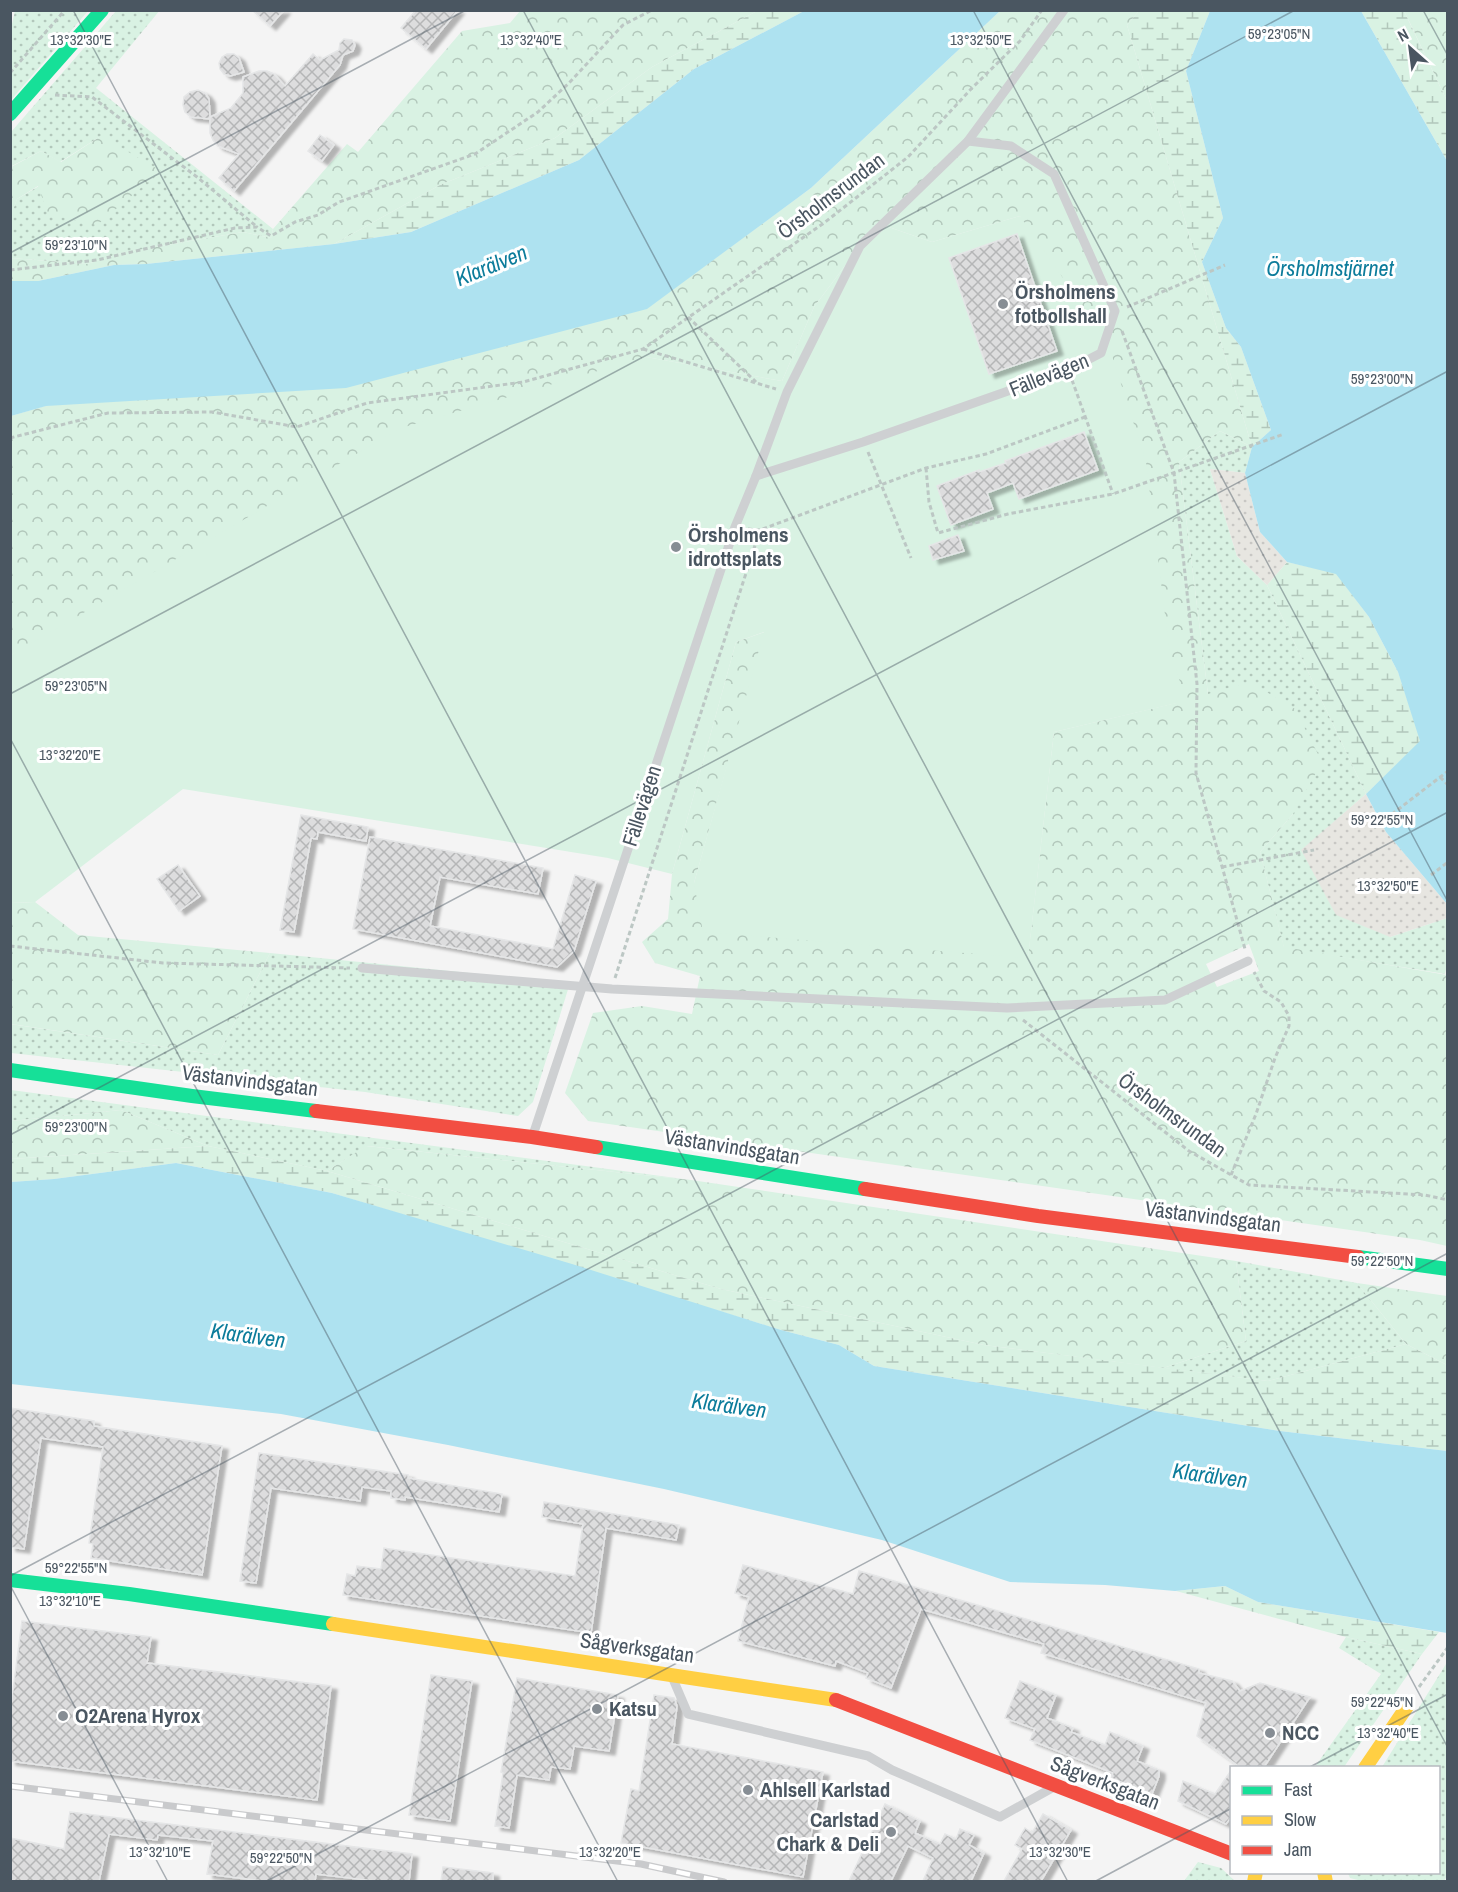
<svg xmlns="http://www.w3.org/2000/svg" width="1458" height="1892" viewBox="0 0 1458 1892" font-family="'Archivo Narrow',sans-serif">
<style>
.grass{fill:url(#grass-dots)}
.forest{fill:url(#forest-crowns);fill-rule:evenodd}
.wetland{fill:url(#wetland-marsh)}
.sand{fill:url(#sand-dots)}
.pitch{fill:#d9f2e3}
.water{fill:#aee2f0}
.building{fill:url(#building-cross-hatch);stroke:#e5e6e7;stroke-width:1.5;filter:url(#shadow)}
.lines{fill:none;stroke-linecap:round;stroke-linejoin:round}
.path{stroke:#bcc7c4;stroke-width:3;stroke-dasharray:4.5 3;stroke-linecap:butt}
.lane{stroke:#ced0d2;stroke-width:9}
.fast{stroke:#16e098;stroke-width:14}
.slow{stroke:#ffcf43;stroke-width:14}
.jam{stroke:#f24e42;stroke-width:14}
.rail-casing{stroke:#c9cacc;stroke-width:7}
.rail{stroke:#fff;stroke-width:4.5;stroke-dasharray:14;stroke-linecap:butt}
.ticks{fill:none;stroke:#4a5661;stroke-width:1.5;stroke-opacity:0.45}
.poi-dot{fill:#868d94;stroke:#fff;stroke-width:2}
.labels{text-anchor:middle;stroke-width:6;stroke-linejoin:round;paint-order:stroke}
.street-label{font-size:21px;fill:#4a5661;stroke:#fff}
.poi-label{font-size:21px;font-weight:bold;fill:#4a5661;stroke:#fff;text-anchor:start}
.water-label{font-size:22px;font-style:italic;fill:#0c7c9b;stroke:#fff}
.ticks-label{font-size:15px;text-anchor:middle;fill:#4a5661;stroke:#fff;stroke-width:6;stroke-linejoin:round;paint-order:stroke}
</style>
<defs>
<pattern id="grass-dots" width="8" height="8" patternUnits="userSpaceOnUse" patternTransform="scale(1.5)"><rect width="8" height="8" fill="#d9f2e3"/><path d="M2 2h.1M6 6h.1" fill="none" stroke="#b2c7bb" stroke-width="1.8" stroke-linecap="round"/></pattern>
<pattern id="forest-crowns" width="20" height="18" patternUnits="userSpaceOnUse" patternTransform="scale(1.5)"><rect width="20" height="18" fill="#d9f2e3"/><path d="M2 6a3 3 0 1 1 6 0M12 15a3 3 0 1 1 6 0" fill="none" stroke="#b2c7bb"/></pattern>
<pattern id="wetland-marsh" width="20" height="14" patternUnits="userSpaceOnUse" patternTransform="scale(1.5)"><rect width="20" height="14" fill="#d9f2e3"/><path d="M1 5h8M5 5V1M11 12h8M15 12V8" fill="none" stroke="#b2c7bb"/></pattern>
<pattern id="sand-dots" width="8" height="8" patternUnits="userSpaceOnUse" patternTransform="scale(1.5)"><rect width="8" height="8" fill="#e7e6e1"/><path d="M2 2h.1M6 6h.1" fill="none" stroke="#c8c7c4" stroke-width="1.8" stroke-linecap="round"/></pattern>
<pattern id="building-cross-hatch" width="8" height="8" patternUnits="userSpaceOnUse" patternTransform="scale(1.5)"><rect width="8" height="8" fill="#ddddde"/><path d="M0 0l8 8M0 8l8-8" fill="none" stroke="#b5b6b7"/></pattern>
<filter id="shadow"><feDropShadow dx="6" dy="4" stdDeviation="1.5" flood-color="#0004"/></filter>
</defs>
<rect width="100%" height="100%" fill="#f4f4f4"/>
<g class="grass">
<polygon points="160,10 96,88 273,229 271,238 243,232 121,253 87,264 11,258 10,217 17,199 39,186 101,136 60,162 41,151 10,167 11,132 116,11"/>
<polygon points="15,11 88,11 11,100 11,28"/>
<polygon points="1220,431 1252,447 1245,473 1210,469 1237,556 1267,585 1366,794 1302,850 1390,937 1447,918 1448,961 1445,974 1284,948 1260,852 1293,814 1208,694 1179,462"/>
<polygon points="270,953 570,983 533,1102 518,1116 365,1092 11,1053 10,1024 218,1055"/>
<polygon points="11,1090 691,1180 367,1146 327,1171 208,1146 121,1110 11,1121"/>
<polygon points="1236,1261 1357,1283 1406,1344 1268,1381 1163,1368 1246,1341"/>
<polygon points="1346,1637 1422,1654 1344,1767 1314,1768 1381,1674 1339,1648"/>
<polygon points="1446,1664 1447,1665 1447,1876 1444,1881 1366,1882 1350,1878 1348,1873 1438,1872 1438,1768 1382,1767"/>
<polygon points="1198,1862 1221,1868 1235,1881 1184,1881"/>
</g>
<g class="forest">
<polygon points="520,11 757,11 652,67 555,138 440,185 334,244 146,264 114,265 38,281 11,281 11,258 87,264 121,253 243,232 271,238 273,229 347,144 358,152 462,31 510,23"/>
<path d="M1000,11h139l-12,14 125,422 -32,-16 -41,31 29,232 42,-12 45,27 27,53 -29,52 -33,38 24,95 163,28v271l-27,-6 -832,-119 -23,-28 28,-80 49,-7 50,8 8,-38 -45,-13 -13,-21 26,-23 4,-45 64,-232 29,-10 -71,251 334,74 26,-225 122,-29 -156,-487 -88,26 -55,-19 -63,84 -32,74 -136,-24 -635,298v-239l34,-10 601,-97 165,-121zM1249,944l10,27 -42,16 -11,-23z"/>
<polygon points="1404,11 1447,11 1447,101 1409,21"/>
<polygon points="101,136 161,171 97,225 48,214 38,186 17,199 11,216 11,167 41,151 61,162"/>
<polygon points="35,902 78,935 270,953 218,1055 11,1024 11,903"/>
<polygon points="121,1110 208,1146 11,1159 11,1121"/>
<polygon points="366,1146 691,1180 1236,1261 1246,1341 1163,1368 984,1345 721,1289 327,1171"/>
<polygon points="1357,1283 1447,1296 1447,1365 1406,1344"/>
</g>
<g class="wetland">
<polygon points="757,11 804,11 694,69 579,160 411,232 334,244 440,185 555,138 652,67"/>
<polygon points="1139,11 1210,11 1186,71 1223,218 1202,262 1226,328 1241,347 1271,430 1252,447 1127,25"/>
<polygon points="1361,11 1404,11 1447,101 1447,161"/>
<polygon points="1287,562 1336,573 1369,617 1398,672 1421,741 1366,794 1267,585"/>
<polygon points="208,1146 327,1171 721,1289 984,1345 1268,1381 1406,1344 1447,1365 1447,1451 1280,1431 874,1366 839,1345 781,1330 332,1193 176,1163 54,1179 11,1182 11,1159"/>
<polygon points="1225,1586 1258,1602 1439,1632 1422,1654 1346,1637 1176,1591"/>
</g>
<g class="sand">
<polygon points="1210,469 1245,473 1260,532 1287,562 1267,585 1237,556"/>
<polygon points="1366,794 1386,832 1447,904 1447,918 1390,937 1336,915 1301,850"/>
</g>
<polygon class="pitch" points="1020,216 1108,343 1146,462 1169,647 1180,682 1174,684 1177,703 1054,732 1028,958 703,932 694,883 764,632 736,642 672,874 608,858 183,789 35,902 11,903 11,655 401,428 646,357 782,381 814,307 877,223 932,242"/>
<g class="water">
<polygon points="804,11 1000,11 811,188 647,309 346,388 46,406 11,416 11,281 38,281 114,265 146,264 334,244 411,232 579,160 694,69"/>
<polygon points="1210,11 1361,11 1447,161 1447,904 1386,832 1366,794 1420,741 1398,672 1369,617 1336,574 1287,562 1260,532 1245,473 1252,447 1271,430 1241,347 1226,328 1202,262 1223,218 1186,71"/>
<polygon points="176,1163 332,1193 572,1264 781,1330 839,1345 874,1366 1280,1431 1447,1451 1447,1633 1258,1602 1225,1586 1175,1591 1105,1585 1010,1582 882,1540 664,1489 448,1445 281,1414 11,1384 11,1182 54,1179"/>
</g>
<g class="building">
<polygon points="252,10 284,10 270,26"/>
<polygon points="416,10 458,10 426,49 401,28"/>
<polygon points="344,39 352,40 355,45 353,51 343,55 340,65 234,191 219,178 239,154 218,146 213,140 210,133 210,119 191,117 185,112 183,105 184,97 190,92 198,90 205,93 209,99 210,118 210,117 231,108 243,93 243,77 259,71 267,71 274,74 285,86 313,54 320,60 339,50 340,43"/>
<polygon points="227,54 234,54 239,58 244,72 230,76 224,74 220,69 219,63 222,57"/>
<polygon points="320,135 334,145 322,161 308,151"/>
<polygon points="1017,234 1057,351 989,374 949,258"/>
<polygon points="1084,432 1098,470 1019,499 1013,483 987,493 993,509 951,525 937,486 979,470 979,472 1006,463 1005,461"/>
<polygon points="958,535 964,551 933,560 929,546"/>
<polygon points="301,815 368,827 366,841 318,832 317,839 311,838 294,932 280,930"/>
<polygon points="370,837 543,868 538,894 440,877 430,926 553,949 575,875 596,881 574,951 557,967 353,929"/>
<polygon points="178,865 200,896 179,911 157,879"/>
<polygon points="10,1408 94,1421 94,1426 222,1446 202,1575 91,1558 93,1544 89,1543 103,1447 41,1438 24,1549 10,1547"/>
<polygon points="259,1453 408,1475 408,1478 502,1494 499,1512 405,1497 405,1500 391,1498 391,1491 362,1487 360,1501 271,1488 256,1583 240,1581"/>
<polygon points="544,1502 679,1525 676,1540 606,1528 591,1633 343,1595 347,1574 355,1576 357,1566 381,1569 384,1548 575,1576 583,1524 542,1517"/>
<polygon points="743,1565 853,1594 859,1571 1199,1669 1199,1673 1232,1681 1240,1691 1260,1683 1310,1697 1264,1767 1240,1767 1197,1736 1206,1703 1041,1653 1044,1644 921,1609 891,1688 866,1678 868,1673 836,1661 835,1666 738,1641 749,1597 735,1593"/>
<polygon points="22,1621 151,1637 147,1663 331,1686 317,1800 10,1761 10,1713"/>
<polygon points="431,1675 472,1681 450,1821 409,1815"/>
<polygon points="517,1678 618,1695 609,1751 574,1746 570,1769 551,1767 549,1780 517,1775 509,1828 495,1826 503,1773 501,1772"/>
<polygon points="1020,1681 1056,1695 1047,1718 1073,1728 1071,1732 1105,1745 1110,1732 1143,1746 1137,1761 1159,1770 1159,1776 1152,1794 1111,1778 1113,1773 1030,1740 1035,1729 1005,1718"/>
<polygon points="654,1695 674,1698 677,1706 672,1744 823,1772 803,1877 621,1843 631,1789 639,1791"/>
<polygon points="1232,1769 1232,1816 1226,1824 1178,1801 1183,1781 1215,1794"/>
<polygon points="885,1804 920,1821 915,1833 940,1844 945,1834 956,1839 960,1829 974,1835 969,1845 984,1853 971,1881 923,1881 933,1858 908,1846 891,1881 849,1881"/>
<polygon points="70,1812 412,1854 409,1881 375,1881 316,1874 315,1881 263,1881 207,1874 213,1841 158,1835 157,1840 109,1834 99,1881 10,1881 10,1838 64,1849"/>
<polygon points="1043,1814 1071,1830 1041,1881 1004,1881 1022,1849 1015,1845 1025,1828 1032,1833"/>
<polygon points="443,1867 493,1873 493,1881 441,1881"/>
</g>
<g class="lines">
<g class="path">
<polyline points="10,73 65,10"/>
<polyline points="55,95 92,97 197,177 256,226"/>
<polyline points="10,270 97,260 235,228 257,227 271,236 295,222 318,215 339,202 475,154 538,112 569,83 623,25 652,10"/>
<polyline points="1127,307 1225,265"/>
<polyline points="688,317 756,382"/>
<polyline points="1122,331 1174,473 1197,684 1196,773 1245,949"/>
<polyline points="643,349 776,389"/>
<polyline points="1072,380 1113,494"/>
<polyline points="10,438 108,413 212,412 297,427 367,403 523,382 643,349 824,223 908,157 972,88 1020,41 1042,10"/>
<polyline points="868,452 911,558"/>
<polyline points="926,468 929,502 938,533 1008,514 1113,494 1284,434"/>
<polyline points="748,529 760,530 926,468 986,454 1085,417"/>
<polyline points="1440,777 1448,785"/>
<polyline points="1374,828 1448,771"/>
<polyline points="1222,867 1314,850"/>
<polyline points="1431,875 1448,862"/>
<polyline points="10,946 163,963 350,968"/>
<polyline points="615,978 760,530"/>
<polyline points="1023,1020 1189,1151 1249,1185 1425,1195 1448,1200"/>
<polyline points="1231,1175 1256,1114 1275,1058 1289,1026 1289,1016 1281,1002 1264,991 1254,972"/>
<polyline points="1419,1687 1448,1647"/>
</g>
<g class="lane">
<polyline points="756,476 863,442 1068,370 1101,353 1115,311 1054,174 1011,146 968,141"/>
<polyline points="362,968 612,989 1007,1008 1165,1000 1248,961"/>
<polyline points="533,1135 735,527 756,476 787,392 860,246 968,141 1064,10"/>
<polyline points="673,1679 688,1714 868,1756 892,1770 1000,1817 1052,1788"/>
</g>
<g class="fast">
<polyline points="10,114 102,10"/>
<polyline points="10,1070 192,1096 316,1111"/>
<polyline points="596,1147 865,1189"/>
<polyline points="1358,1257 1448,1269"/>
<polyline points="10,1580 129,1594 333,1624"/>
</g>
<g class="slow">
<polyline points="333,1624 836,1700"/>
<polyline points="1365,1768 1408,1705"/>
<polyline points="1324,1872 1326,1882"/>
<polyline points="1254,1882 1256,1872"/>
</g>
<g class="jam">
<polyline points="316,1111 532,1137 596,1147"/>
<polyline points="865,1189 1038,1216 1358,1257"/>
<polyline points="836,1700 1232,1854"/>
</g>
<defs>
<polyline id="rail" points="10,1786 641,1864 724,1882"/>
</defs>
<use href="#rail" class="rail-casing"/>
<use href="#rail" class="rail"/>
</g>
<path class="ticks" d="M73,10l995,1872M523,10l925,1738M973,10l475,892M1423,10l25,46M10,253l456,-243M10,694l1285,-684M10,738l608,1144M10,1135l1438,-764M10,1576l1438,-764M10,1585l158,297M1308,1768l140,-74M265,1882l1183,-629M1094,1882l138,-74"/>
<g class="poi-dot">
<circle cx="1003" cy="304" r="6"/>
<circle cx="676" cy="547" r="6"/>
<circle cx="597" cy="1709" r="6"/>
<circle cx="63" cy="1716" r="6"/>
<circle cx="1270" cy="1733" r="6"/>
<circle cx="748" cy="1790" r="6"/>
<circle cx="891" cy="1832" r="6"/>
</g>
<g class="labels">
<g class="street-label">
<text transform="translate(831 196) rotate(-37)" y="7">Örsholmsrundan</text>
<text transform="translate(1049 375) rotate(-22)" y="7">Fällevägen</text>
<text transform="translate(642 806) rotate(-72)" y="7">Fällevägen</text>
<text transform="translate(250 1081) rotate(7)" y="7">Västanvindsgatan</text>
<text transform="translate(1172 1115) rotate(36)" y="7">Örsholmsrundan</text>
<text transform="translate(732 1147) rotate(9)" y="7">Västanvindsgatan</text>
<text transform="translate(1213 1217) rotate(7)" y="7">Västanvindsgatan</text>
<text transform="translate(637 1648) rotate(8)" y="7">Sågverksgatan</text>
<text transform="translate(1105 1783) rotate(21)" y="7">Sågverksgatan</text>
</g>
<g class="poi-label">
<text x="1015" y="299">Örsholmens<tspan x="1015" dy="24">fotbollshall</tspan></text>
<text x="688" y="542">Örsholmens<tspan x="688" dy="24">idrottsplats</tspan></text>
<text x="609" y="1716">Katsu</text>
<text x="75" y="1723">O2Arena Hyrox</text>
<text x="1282" y="1740">NCC</text>
<text x="760" y="1797">Ahlsell Karlstad</text>
<text x="879" y="1827" text-anchor="end">Carlstad<tspan x="879" dy="24">Chark &amp; Deli</tspan></text>
</g>
<g class="water-label">
<text transform="translate(491 265) rotate(-22)" y="8">Klarälven</text>
<text x="1330" y="276">Örsholmstjärnet</text>
<text transform="translate(248 1335) rotate(8)" y="8">Klarälven</text>
<text transform="translate(729 1405) rotate(8)" y="8">Klarälven</text>
<text transform="translate(1210 1475) rotate(8)" y="8">Klarälven</text>
</g>
</g>
<g class="ticks-label">
<text x="1279" y="39">59°23'05"N</text>
<text x="81" y="45">13°32'30"E</text>
<text x="531" y="45">13°32'40"E</text>
<text x="981" y="45">13°32'50"E</text>
<text x="76" y="250">59°23'10"N</text>
<text x="1382" y="384">59°23'00"N</text>
<text x="76" y="691">59°23'05"N</text>
<text x="70" y="760">13°32'20"E</text>
<text x="1382" y="825">59°22'55"N</text>
<text x="1388" y="891">13°32'50"E</text>
<text x="76" y="1132">59°23'00"N</text>
<text x="1382" y="1266">59°22'50"N</text>
<text x="76" y="1573">59°22'55"N</text>
<text x="70" y="1606">13°32'10"E</text>
<text x="1382" y="1707">59°22'45"N</text>
<text x="1388" y="1738">13°32'40"E</text>
<text x="160" y="1857">13°32'10"E</text>
<text x="610" y="1857">13°32'20"E</text>
<text x="1060" y="1857">13°32'30"E</text>
<text x="281" y="1863">59°22'50"N</text>
</g>
<rect width="1458" height="1892" fill="none" stroke="#4a5661" stroke-width="24"/>
<rect x="1230" y="1766" width="210" height="108" fill="#ffffff" stroke="#b7bbc0" stroke-width="1.5"/>
<rect x="1242" y="1786" width="30" height="9" fill="#16e098" stroke="#b7bbc0" stroke-width="1.5"/>
<text x="1284" y="1796" font-size="18" fill="#4a5661">Fast</text>
<rect x="1242" y="1816" width="30" height="9" fill="#ffcf43" stroke="#b7bbc0" stroke-width="1.5"/>
<text x="1284" y="1826" font-size="18" fill="#4a5661">Slow</text>
<rect x="1242" y="1846" width="30" height="9" fill="#f24e42" stroke="#b7bbc0" stroke-width="1.5"/>
<text x="1284" y="1856" font-size="18" fill="#4a5661">Jam</text>
<g transform="translate(1410 48) rotate(332)" stroke="#ffffff" stroke-width="4.5" paint-order="stroke">
<path d="M0-4.5L10 22L0 15L-10 22Z" fill="#4a5661"/>
<text y="-9" font-size="16" font-weight="bold" text-anchor="middle" fill="#4a5661">N</text>
</g>
</svg>
